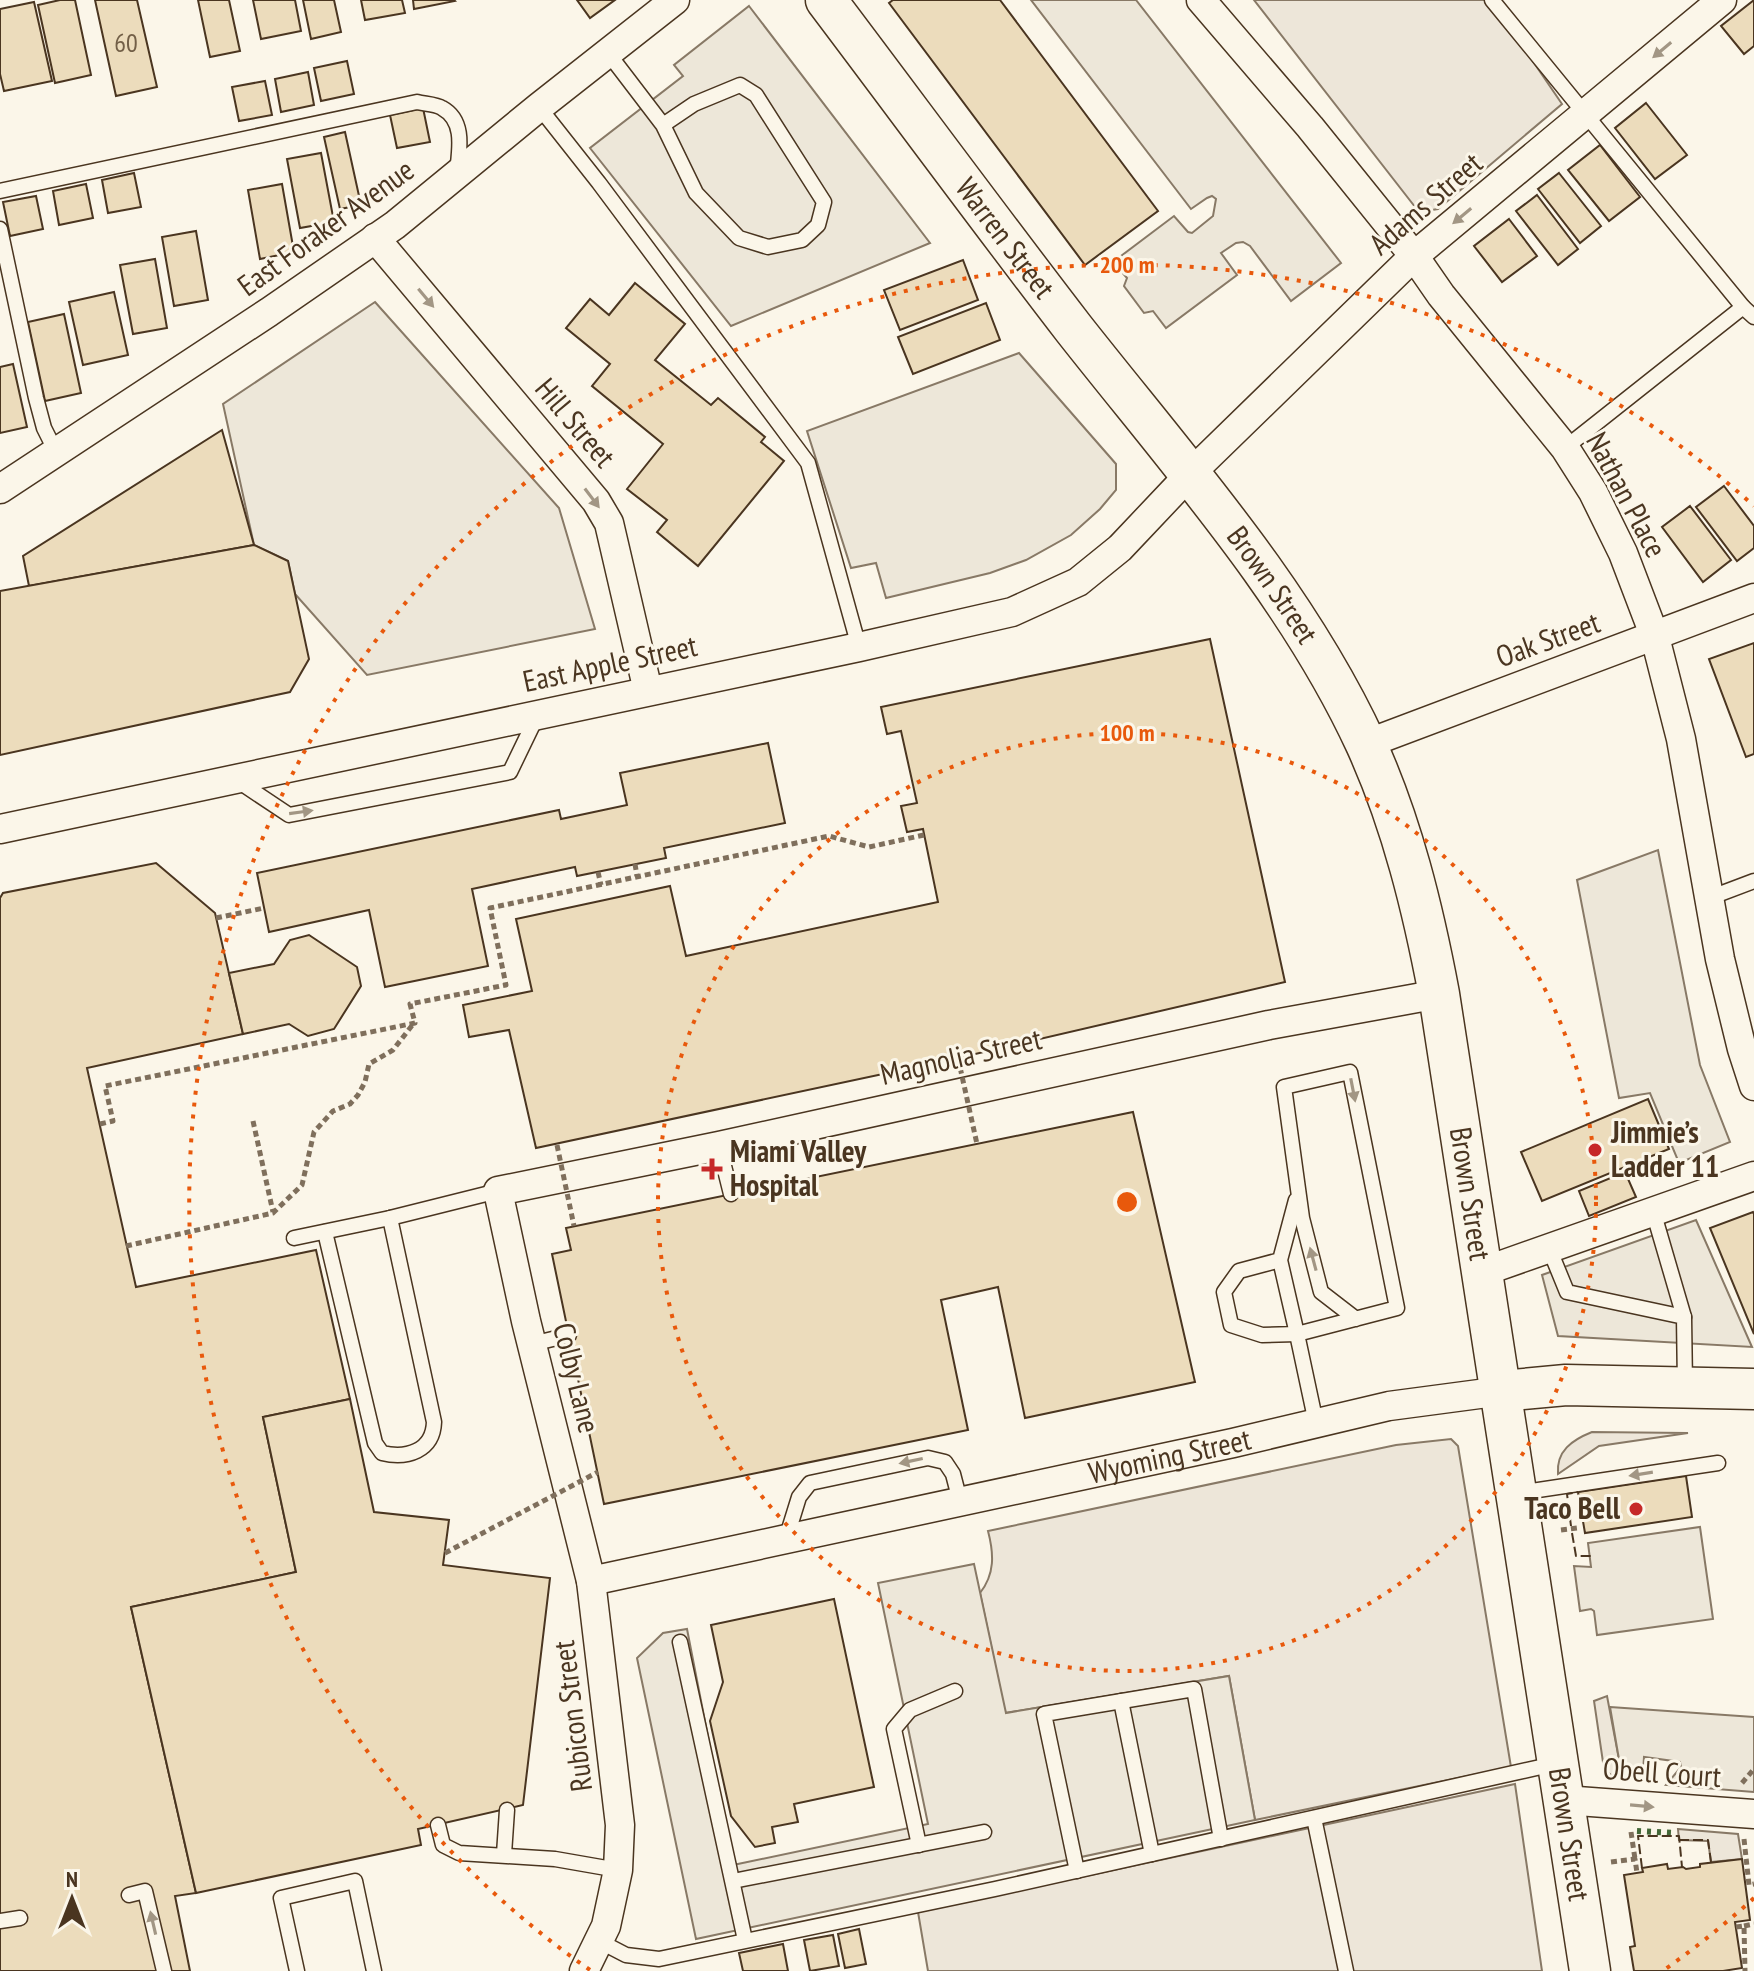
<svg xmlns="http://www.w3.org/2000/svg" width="1754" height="1971" viewBox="0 0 1754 1971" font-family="'PT Sans Narrow',sans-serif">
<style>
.green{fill:#ede6d9;stroke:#887966;stroke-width:2}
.parking{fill:#ede7d9;stroke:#887966;stroke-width:2}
.building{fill:#ecdcbc;stroke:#4a3520;stroke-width:2}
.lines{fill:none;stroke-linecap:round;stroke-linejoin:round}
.lane-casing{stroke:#4a3520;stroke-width:17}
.street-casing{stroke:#4a3520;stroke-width:31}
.secondary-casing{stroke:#4a3520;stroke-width:43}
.path{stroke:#7f6f5c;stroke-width:5;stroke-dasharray:6 4;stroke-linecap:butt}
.lane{stroke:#fbf6e9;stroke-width:14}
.street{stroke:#fbf6e9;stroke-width:28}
.secondary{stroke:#fbf6e9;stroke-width:40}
.path-bridge{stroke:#7f6f5c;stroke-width:5;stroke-dasharray:6 4;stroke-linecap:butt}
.hedge{stroke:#436837;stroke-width:6;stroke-dasharray:4 6;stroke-linecap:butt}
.fence{stroke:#4a3520;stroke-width:2;stroke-dasharray:10 4;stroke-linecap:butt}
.oneway{fill:#a29684}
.ring{fill:none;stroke:#e8590c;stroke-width:4;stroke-dasharray:4 8}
.poi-dot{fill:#c62828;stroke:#fbf6e9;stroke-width:3}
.labels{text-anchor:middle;stroke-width:6;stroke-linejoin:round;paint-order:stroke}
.number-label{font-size:26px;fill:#725f47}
.street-label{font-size:30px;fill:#4a3520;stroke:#fbf6e9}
.poi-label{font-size:30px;font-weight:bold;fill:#4a3520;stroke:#fbf6e9;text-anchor:start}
.centre{fill:#e8590c;stroke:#fbf6e9;stroke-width:4}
.ring-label{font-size:24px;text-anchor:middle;font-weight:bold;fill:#e8590c;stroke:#fbf6e9;stroke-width:6;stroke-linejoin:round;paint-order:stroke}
</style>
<rect width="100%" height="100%" fill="#fbf6e9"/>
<g class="green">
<polygon points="1254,0 1491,0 1562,104 1438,209 1419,212"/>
<path d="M1592,1432l96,1 -89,13 -41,28c-2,-23 14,-34 34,-42z"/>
<path d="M1451,1439l7,7 53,321 -256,53 -26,-144 -224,37 -25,-120c15,-19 14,-39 8,-62l408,-86z"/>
<polygon points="1607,1696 1622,1775 1611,1775 1604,1769 1594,1701"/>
<polygon points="1515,1784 1542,1971 928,1971 918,1912"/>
<polygon points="1678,1829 1738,1834 1742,1859 1711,1862 1708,1841 1679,1840"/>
</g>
<g class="parking">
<polygon points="1031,0 1136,0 1341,263 1291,301 1250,246 1243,242 1236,243 1221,253 1237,275 1166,328 1153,311 1144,313 1124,286 1127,278 1113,262 1174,216 1188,232 1192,233 1213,216 1216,199 1212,196 1207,198 1191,209"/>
<polygon points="749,6 930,243 731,326 590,148 683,76 674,65"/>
<polygon points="375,302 559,508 595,629 367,675 295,594 288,561 254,545 223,404"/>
<polygon points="1019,353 1116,464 1116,490 1100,509 1071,535 1026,560 990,573 886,598 876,563 851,568 807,431"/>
<polygon points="1658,850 1700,1065 1730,1142 1679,1163 1650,1093 1619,1098 1577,880"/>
<polygon points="1696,1220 1752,1347 1558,1336 1542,1275"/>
<polygon points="1700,1527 1713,1619 1597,1635 1594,1611 1591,1609 1580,1611 1574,1566 1591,1567 1588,1543"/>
<polygon points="974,1564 1006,1713 1229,1676 1255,1820 696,1939 637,1658 663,1633 687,1629 733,1865 928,1824 878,1583"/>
<polygon points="1610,1707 1754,1717 1754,1792 1666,1785 1681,1767 1680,1762 1644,1757 1643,1772 1621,1771"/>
</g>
<g class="building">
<polygon points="60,0 75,0 91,75 55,83 38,5"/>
<polygon points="95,0 137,0 157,87 116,96"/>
<polygon points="198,0 229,0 240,51 210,57"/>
<polygon points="253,0 295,0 301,31 261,39"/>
<polygon points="303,0 334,0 341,32 311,39"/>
<polygon points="361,0 402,0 405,13 365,20"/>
<polygon points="413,0 454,0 455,1 414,9"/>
<polygon points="577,0 615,0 590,18"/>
<polygon points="893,0 1000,0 1158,211 1085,265 889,3"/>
<polygon points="1754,0 1754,46 1744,54 1721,26"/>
<polygon points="34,2 52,81 4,91 0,74 0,9"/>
<polygon points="347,61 354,94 321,101 314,68"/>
<polygon points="308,72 314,105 281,112 275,79"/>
<polygon points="265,81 272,115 239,121 232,87"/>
<polygon points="1646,103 1687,155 1655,179 1615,128"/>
<polygon points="423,108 430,142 397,148 390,115"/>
<polygon points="345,132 361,205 340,209 324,137"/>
<polygon points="1600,145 1640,197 1609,221 1568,170"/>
<polygon points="321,153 334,222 300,228 287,159"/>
<polygon points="134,173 141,207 108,213 102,180"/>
<polygon points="1559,173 1601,226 1580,243 1538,189"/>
<polygon points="86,184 93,218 59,225 53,191"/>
<polygon points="282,184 294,252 260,259 248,190"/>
<polygon points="1537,195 1578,249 1558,265 1516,211"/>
<polygon points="36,196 43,229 10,236 3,202"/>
<polygon points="1509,219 1537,256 1502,282 1474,246"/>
<polygon points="196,231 208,300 174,306 162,237"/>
<polygon points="155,259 167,328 133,334 120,265"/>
<polygon points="963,260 978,300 900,330 884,290"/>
<polygon points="635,283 685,324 655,360 711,405 718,398 765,437 761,442 784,461 698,566 657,532 667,520 627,489 663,444 592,386 610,364 566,328 590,299 609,315"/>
<polygon points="114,292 128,355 83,365 69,302"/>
<polygon points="986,303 1000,340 913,374 898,337"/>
<polygon points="64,314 81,393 45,401 28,322"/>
<polygon points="13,364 27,427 0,433 0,367"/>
<polygon points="222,430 254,545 29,586 23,556"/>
<polygon points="1724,486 1754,526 1754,548 1737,561 1696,507"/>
<polygon points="1690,506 1731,560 1703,582 1662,527"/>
<polygon points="254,545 288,561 309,659 290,692 0,755 0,591"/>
<polygon points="1210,639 1285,982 958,1058 536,1148 509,1030 469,1037 463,1005 532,991 516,919 670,886 686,956 938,902 923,829 907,832 901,806 917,803 901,731 887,734 881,707"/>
<polygon points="1754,643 1754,754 1746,757 1709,659"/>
<polygon points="768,743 785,823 664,848 666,858 577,876 575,867 472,889 488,966 385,987 369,910 269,932 257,873 559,810 561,819 627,805 620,773"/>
<polygon points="156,863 215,913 243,1034 87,1068 136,1287 316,1250 350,1399 263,1417 296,1572 131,1607 196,1893 175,1896 190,1971 0,1971 0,898 3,893"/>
<polygon points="309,935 357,967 361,986 334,1029 308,1036 289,1024 243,1034 229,973 274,964 290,940"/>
<polygon points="1648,1099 1669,1149 1542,1201 1521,1152"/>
<polygon points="1133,1112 1195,1382 1025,1418 998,1287 941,1300 968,1430 604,1504 552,1254 571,1250 566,1228"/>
<polygon points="1625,1172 1636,1197 1589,1216 1579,1191"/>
<polygon points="1753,1212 1754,1214 1754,1334 1710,1228"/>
<polygon points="350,1399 374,1512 449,1520 443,1565 550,1578 523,1805 418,1829 421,1845 196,1893 131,1607 296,1572 263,1417"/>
<polygon points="1686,1476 1692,1517 1585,1533 1578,1492"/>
<polygon points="834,1599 874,1787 794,1804 798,1822 772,1827 775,1843 755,1847 731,1816 710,1721 723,1682 711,1625"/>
<polygon points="1742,1859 1750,1920 1735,1922 1742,1968 1723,1971 1634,1971 1630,1947 1635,1946 1624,1875 1643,1872 1642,1868 1667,1864 1668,1869 1683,1867 1686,1869 1700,1867 1700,1864"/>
<polygon points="859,1929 866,1964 845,1968 838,1934"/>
<polygon points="833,1935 839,1966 810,1971 804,1940"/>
<polygon points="783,1944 788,1971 743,1971 739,1953"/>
</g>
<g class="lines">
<defs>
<g id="lane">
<polyline points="1492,0 1743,307"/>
<polyline points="608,53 663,125 696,193 739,238 768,247 802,240 818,225 824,202 756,95 740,85 694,104 663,125"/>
<polyline points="539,107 599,183 808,463 859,647"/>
<path d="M0,191l417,-89c8,2 19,2 25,6 24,13 17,43 15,65"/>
<polyline points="0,229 36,398 44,428 56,452"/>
<polyline points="1565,448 1743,307 1754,317"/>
<polyline points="238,781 289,815 510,772 538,714"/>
<polyline points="1709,898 1754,881"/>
<polyline points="719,1146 731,1194"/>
<polyline points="1653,1211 1684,1317"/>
<path d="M325,1232l50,211 7,10c25,6 51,-2 52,-31l-44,-204"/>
<polyline points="294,1238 390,1218 498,1191"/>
<polyline points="1549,1248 1567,1292 1684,1317 1685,1386"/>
<polyline points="1280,1260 1239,1271 1224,1292 1231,1325 1262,1335 1297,1334 1280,1260 1296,1200"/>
<polyline points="532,1344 569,1335"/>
<polyline points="1316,1423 1297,1334 1397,1308 1350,1072 1284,1087 1302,1218 1321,1292 1356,1319"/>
<polyline points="1518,1493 1718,1463"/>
<polyline points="786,1539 799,1497 810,1483 928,1458 945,1462 953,1474 960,1501"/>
<polyline points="680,1642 745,1940"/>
<polyline points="1121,1701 1152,1854"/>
<polyline points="1314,1818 1346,1971"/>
<polyline points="438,1825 443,1845 459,1853 555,1859 618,1870"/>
<polyline points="919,1845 894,1729 910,1710 955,1691"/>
<polyline points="504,1854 507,1810"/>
<polyline points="1077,1871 1044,1714 1194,1689 1221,1839"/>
<polyline points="733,1881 984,1832"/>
<polyline points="129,1895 145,1891 164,1971"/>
<polyline points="0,1921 20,1918"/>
<polyline points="599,1941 626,1955 659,1959 995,1889 1554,1764"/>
<polyline points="297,1971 281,1898 355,1881 374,1971"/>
</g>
<g id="street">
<polyline points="1201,0 1310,127 1414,256 1441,295 1565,448 1593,492 1623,553 1655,637 1681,739 1720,959 1742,1049 1754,1086"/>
<polyline points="375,238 596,501 609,523 648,691"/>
<polyline points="0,489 269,312 395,225 539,107 675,0"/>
<polyline points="1366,744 1754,598"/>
<polyline points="0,829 859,647 1012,612 1078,582 1120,548 1189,475 1414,256 1722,0"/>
<polyline points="1482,1272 1754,1176"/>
<path id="s1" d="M591,1581l642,-138 156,-37 113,-15"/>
<polyline points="1564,1800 1754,1814"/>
<polyline points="584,1971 606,1926 618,1870 620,1825 591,1581 526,1321 498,1191 719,1146 1269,1025 1439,994"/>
</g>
<g id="secondary">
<path id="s2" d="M826,0c83,110 164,220 248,329 103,131 222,263 292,415 36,79 57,165 73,250l151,977"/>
<polyline points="1502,1391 1566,1385 1754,1389"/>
</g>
</defs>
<use href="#lane" class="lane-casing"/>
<use href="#street" class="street-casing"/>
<use href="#secondary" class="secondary-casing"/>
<g class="path">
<polyline points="635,864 637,876"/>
<polyline points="598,872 601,885"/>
<polyline points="216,918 264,908"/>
<polyline points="253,1121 273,1212"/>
<polyline points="100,1124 113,1121 105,1086 415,1023 410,1004 506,985 490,908 829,836 869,847 924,835"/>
<polyline points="126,1246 273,1213 302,1185 314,1132 333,1111 350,1104 358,1095 365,1082 369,1064 393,1050 414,1023"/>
<polyline points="1561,1530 1577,1528"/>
<polyline points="1742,1783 1754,1769"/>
<polyline points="1631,1832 1635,1859"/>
<polyline points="1744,1839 1749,1885 1754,1884"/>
<polyline points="1611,1862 1635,1859 1637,1873"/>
<polyline points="1744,1926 1754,1924"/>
<polyline points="1736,1927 1744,1926 1745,1971"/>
</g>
<use href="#lane" class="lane"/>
<use href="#street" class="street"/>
<use href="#secondary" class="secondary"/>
<g class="path-bridge">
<polyline points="958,1058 977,1144"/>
<polyline points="557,1145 574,1226"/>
<polyline points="445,1553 598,1472"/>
</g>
<polyline class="hedge" points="1637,1831 1675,1833"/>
<g class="fence">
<polyline points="1571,1526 1567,1494 1578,1492"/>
<polyline points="1572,1533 1576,1556 1591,1556"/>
<polyline points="1679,1840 1708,1840 1711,1862"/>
<polyline points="1642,1868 1638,1836 1679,1836 1682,1867"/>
</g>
</g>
<defs><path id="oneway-solid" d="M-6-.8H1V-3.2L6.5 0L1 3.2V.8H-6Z" transform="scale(2)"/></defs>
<g class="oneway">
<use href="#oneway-solid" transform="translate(1662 50) rotate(140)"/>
<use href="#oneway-solid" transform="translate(1462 216) rotate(140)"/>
<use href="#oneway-solid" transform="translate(426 298) rotate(50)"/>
<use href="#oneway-solid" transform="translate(592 498) rotate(53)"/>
<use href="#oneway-solid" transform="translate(301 812) rotate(-8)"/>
<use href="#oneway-solid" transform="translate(1353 1090) rotate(79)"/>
<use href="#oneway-solid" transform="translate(1313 1259) rotate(-105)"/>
<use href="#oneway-solid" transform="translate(911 1461) rotate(168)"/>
<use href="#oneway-solid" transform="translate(1641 1474) rotate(171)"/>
<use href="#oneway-solid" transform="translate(1642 1806) rotate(5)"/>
<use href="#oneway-solid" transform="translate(153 1923) rotate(-103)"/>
</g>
<g class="ring">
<circle cx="1127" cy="1202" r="469"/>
<path d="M1754 1898A937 937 0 0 1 1664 1970M590 1970A937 937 0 1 1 1754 506"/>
</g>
<g class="poi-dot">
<circle cx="1595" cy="1150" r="8"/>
<path d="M708 1157h8v8h8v8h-8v8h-8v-8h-8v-8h8z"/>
<circle cx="1636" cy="1509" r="8"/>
</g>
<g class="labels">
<g class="number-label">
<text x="126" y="52">60</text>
</g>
<g class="street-label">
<text transform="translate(1426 204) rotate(-41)" y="10">Adams Street</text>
<text transform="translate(326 228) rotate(-36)" y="10">East Foraker Avenue</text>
<text dy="10" stroke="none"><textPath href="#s2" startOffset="298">Warren Street</textPath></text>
<text transform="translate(575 423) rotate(50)" y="10">Hill Street</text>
<text transform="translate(1626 495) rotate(62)" y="10">Nathan Place</text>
<text dy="10" stroke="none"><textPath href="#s2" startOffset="736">Brown Street</textPath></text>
<text transform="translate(1548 640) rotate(-20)" y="10">Oak Street</text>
<text transform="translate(610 664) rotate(-12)" y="10">East Apple Street</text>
<text transform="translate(961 1057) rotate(-13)" y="10">Magnolia Street</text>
<text dy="10" stroke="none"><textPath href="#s2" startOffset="1384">Brown Street</textPath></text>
<text transform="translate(576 1378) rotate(76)" y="10">Colby Lane</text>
<text dy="10" stroke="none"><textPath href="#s1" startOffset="592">Wyoming Street</textPath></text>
<text transform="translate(573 1716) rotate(-97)" y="10">Rubicon Street</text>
<text transform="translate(1662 1773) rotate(4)" y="10">Obell Court</text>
<text dy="10" stroke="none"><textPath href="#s2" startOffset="2032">Brown Street</textPath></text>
</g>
<g class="poi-label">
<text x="1611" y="1143">Jimmie’s<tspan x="1611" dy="34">Ladder 11</tspan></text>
<text x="730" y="1162">Miami Valley<tspan x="730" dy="34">Hospital</tspan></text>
<text x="1620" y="1519" text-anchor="end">Taco Bell</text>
</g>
</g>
<circle cx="1127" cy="1202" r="12" class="centre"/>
<g class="ring-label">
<text x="1127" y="273">200 m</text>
<text x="1127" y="741">100 m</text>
</g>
<g transform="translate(72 1899)" stroke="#fbf6e9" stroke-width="6" paint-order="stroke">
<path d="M0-6L14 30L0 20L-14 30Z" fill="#4a3520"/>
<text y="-12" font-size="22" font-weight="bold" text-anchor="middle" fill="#4a3520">N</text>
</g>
</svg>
